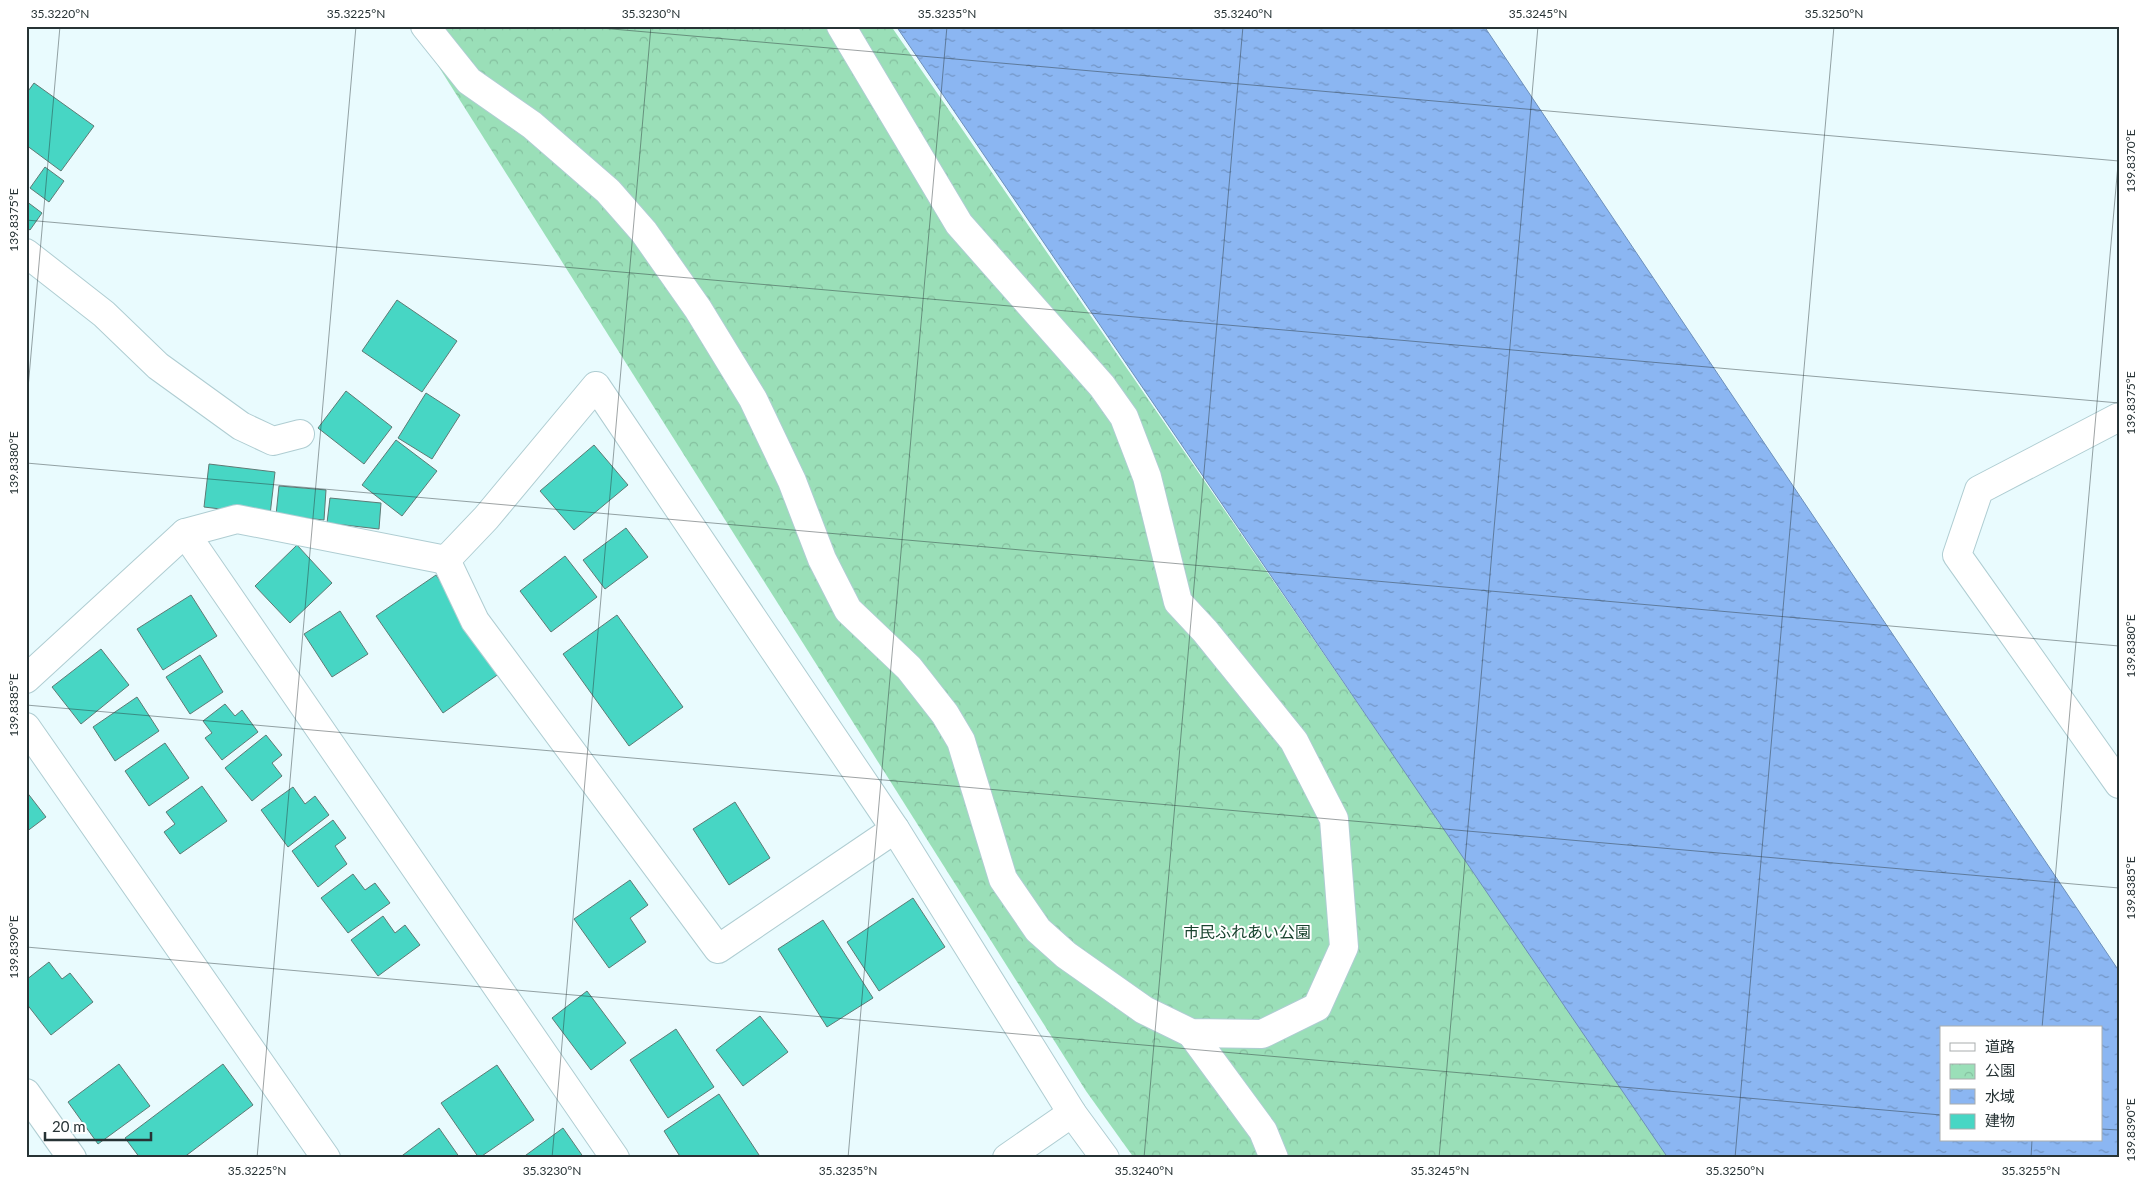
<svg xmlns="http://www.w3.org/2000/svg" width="2145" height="1184" viewBox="0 0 2145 1184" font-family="Lato,'Noto Sans JP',sans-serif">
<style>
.park{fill:url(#park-crowns)}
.water{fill:url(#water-ripples);stroke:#6d8fb9;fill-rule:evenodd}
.building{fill:#47d6c4;stroke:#5e7a75}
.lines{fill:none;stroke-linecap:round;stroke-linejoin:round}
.minor-casing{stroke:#afcdd2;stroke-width:30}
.minor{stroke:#fff;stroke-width:28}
.ticks{fill:none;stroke:#273335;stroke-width:1;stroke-opacity:0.45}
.labels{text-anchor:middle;stroke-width:4;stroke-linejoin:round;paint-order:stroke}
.park-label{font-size:16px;fill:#18432e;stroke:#fff}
.neatline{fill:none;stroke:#273335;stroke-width:2}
.ticks-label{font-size:12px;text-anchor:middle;fill:#273335}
</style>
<defs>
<pattern id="park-crowns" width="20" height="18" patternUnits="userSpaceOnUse" patternTransform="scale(1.25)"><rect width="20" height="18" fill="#9adfb8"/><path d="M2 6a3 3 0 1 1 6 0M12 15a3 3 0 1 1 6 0" fill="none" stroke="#85c09f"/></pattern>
<pattern id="water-ripples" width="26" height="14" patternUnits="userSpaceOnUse" patternTransform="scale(1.25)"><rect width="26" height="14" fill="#8bb6f2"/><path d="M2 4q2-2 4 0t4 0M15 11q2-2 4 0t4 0" fill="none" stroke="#7295c5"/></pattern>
</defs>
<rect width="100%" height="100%" fill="#e9fbfe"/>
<polygon class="park" points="413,26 891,26 1671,1158 1134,1158 1086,1091"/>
<path class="water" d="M896,26h588l635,945v187h-451zM1941,1028h160v112h-160z"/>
<g class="building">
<polygon points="34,83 94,126 61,171 26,145 26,94"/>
<polygon points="45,167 64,181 49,202 30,188"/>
<polygon points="26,201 42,213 30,230 26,227"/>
<polygon points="397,300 457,341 422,392 362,351"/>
<polygon points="346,391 392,427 364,464 318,428"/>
<polygon points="426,393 460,415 432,459 398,438"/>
<polygon points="396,440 437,471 402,516 362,485"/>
<polygon points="594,445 628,485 574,530 540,491"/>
<polygon points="209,464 275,472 270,515 204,507"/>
<polygon points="279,486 326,490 324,520 276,515"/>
<polygon points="330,498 381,503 379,529 327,523"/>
<polygon points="626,528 648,557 605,589 583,560"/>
<polygon points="297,545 332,583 290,623 255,586"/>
<polygon points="565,556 597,597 551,632 520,591"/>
<polygon points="436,575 503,671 443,713 376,616"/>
<polygon points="191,595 217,636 163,670 137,629"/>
<polygon points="340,611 368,654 332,677 304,634"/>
<polygon points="617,615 683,707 629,746 563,654"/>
<polygon points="101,649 129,685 81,724 52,687"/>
<polygon points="200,655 223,692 190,714 166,677"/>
<polygon points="137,697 159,731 115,761 93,727"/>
<polygon points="225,704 235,716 242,710 258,732 222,760 205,738 212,733 203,721"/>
<polygon points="266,735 282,755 272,763 282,776 252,801 225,768"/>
<polygon points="165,743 189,778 149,806 125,771"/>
<polygon points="202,786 227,821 180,854 164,832 175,824 166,812"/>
<polygon points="293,787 305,804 315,796 329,815 288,847 261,810"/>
<polygon points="26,791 46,817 26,832"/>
<polygon points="735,802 770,858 729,885 693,829"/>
<polygon points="333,820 346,838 335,846 347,864 318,887 292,851"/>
<polygon points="353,874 365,890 375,883 390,903 348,933 321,898"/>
<polygon points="630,880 648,905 630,918 646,942 609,968 574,919"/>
<polygon points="913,898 945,947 879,991 847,942"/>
<polygon points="383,916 395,933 405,925 420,945 378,976 351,940"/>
<polygon points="823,920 873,998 827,1027 778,949"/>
<polygon points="49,962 62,979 70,973 93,1002 51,1035 26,1003 26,980"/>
<polygon points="587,991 626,1043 591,1070 552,1018"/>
<polygon points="760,1016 788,1052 743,1086 716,1050"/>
<polygon points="676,1029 714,1087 668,1118 630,1060"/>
<polygon points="119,1064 150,1106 98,1144 68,1102"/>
<polygon points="223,1064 253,1105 183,1158 140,1158 125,1138"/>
<polygon points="497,1065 534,1120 479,1158 441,1103"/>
<polygon points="719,1094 761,1158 681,1158 664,1131"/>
<polygon points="439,1128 460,1158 399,1158"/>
<polygon points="563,1128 584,1158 522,1158"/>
</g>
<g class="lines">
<defs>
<g id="minor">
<polyline points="425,26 469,81 532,125 608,191 644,232 698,309 753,399 792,481 822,559 848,610 909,668 945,714 961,741 1003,879 1038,930 1066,955 1144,1010 1191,1033 1262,1034 1317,1007 1344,947 1334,819 1294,741 1205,631 1178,602 1147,477 1124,417 1102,386 959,224 841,26"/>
<polyline points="26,253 104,314 158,366 241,426 273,441 300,434"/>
<polyline points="2119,417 1979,490 1957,555 2119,784"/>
<polyline points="185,533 615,1158"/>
<polyline points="446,560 475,621 718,949 895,829"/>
<polyline points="26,679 185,533 237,519 446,560 486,518 596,386 895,829 1072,1113 1105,1158"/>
<polyline points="26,727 326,1158"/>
<polyline points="1191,1033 1263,1131 1274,1158"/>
<polyline points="26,1093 72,1158"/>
<polyline points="1007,1158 1072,1113"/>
</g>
</defs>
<use href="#minor" class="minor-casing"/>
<use href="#minor" class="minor"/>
</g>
<path class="ticks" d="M578,26l1541,135M26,220l2093,183M26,411l34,-385M26,463l2093,183M26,705l2093,183M26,947l1915,168M2042,1028l77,-875M2101,1129l18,1M257,1158l99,-1132M552,1158l99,-1132M848,1158l99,-1132M1144,1158l99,-1132M1439,1158l99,-1132M1735,1158l99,-1132M2031,1158l1,-18"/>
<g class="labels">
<g class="park-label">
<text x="1247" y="938">市民ふれあい公園</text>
</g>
</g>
<rect width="2145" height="1184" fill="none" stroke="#ffffff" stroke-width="55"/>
<rect x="1940" y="1026" width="162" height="115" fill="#ffffff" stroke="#a9adae"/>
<rect x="1950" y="1043" width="25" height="8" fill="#ffffff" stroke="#a9adae"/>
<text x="1985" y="1052" font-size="15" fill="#273335">道路</text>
<rect x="1950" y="1064" width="25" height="15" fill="url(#park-crowns)" stroke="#a9adae"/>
<text x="1985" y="1076" font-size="15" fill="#273335">公園</text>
<rect x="1950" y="1089" width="25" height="15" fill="url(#water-ripples)" stroke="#a9adae"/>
<text x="1985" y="1102" font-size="15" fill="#273335">水域</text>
<rect x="1950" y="1114" width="25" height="15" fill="#47d6c4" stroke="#a9adae"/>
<text x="1985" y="1126" font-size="15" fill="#273335">建物</text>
<path d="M45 1132v8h106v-8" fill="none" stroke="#273335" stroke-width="2.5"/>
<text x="52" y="1132" font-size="15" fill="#273335" stroke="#ffffff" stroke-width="4" paint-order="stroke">20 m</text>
<rect x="28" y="28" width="2090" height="1128" class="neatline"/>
<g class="ticks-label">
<text x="60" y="18">35.3220°N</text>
<text x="356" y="18">35.3225°N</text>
<text x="651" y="18">35.3230°N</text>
<text x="947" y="18">35.3235°N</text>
<text x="1243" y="18">35.3240°N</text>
<text x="1538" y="18">35.3245°N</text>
<text x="1834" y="18">35.3250°N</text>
<text transform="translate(2131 161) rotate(-90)" y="4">139.8370°E</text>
<text transform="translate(14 220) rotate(-90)" y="4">139.8375°E</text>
<text transform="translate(2131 403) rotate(-90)" y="4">139.8375°E</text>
<text transform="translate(14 463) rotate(-90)" y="4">139.8380°E</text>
<text transform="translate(2131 646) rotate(-90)" y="4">139.8380°E</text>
<text transform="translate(14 705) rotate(-90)" y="4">139.8385°E</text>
<text transform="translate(2131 888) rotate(-90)" y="4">139.8385°E</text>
<text transform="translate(14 947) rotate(-90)" y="4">139.8390°E</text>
<text transform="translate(2131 1130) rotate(-90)" y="4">139.8390°E</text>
<text x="257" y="1175">35.3225°N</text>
<text x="552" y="1175">35.3230°N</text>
<text x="848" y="1175">35.3235°N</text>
<text x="1144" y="1175">35.3240°N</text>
<text x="1440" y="1175">35.3245°N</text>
<text x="1735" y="1175">35.3250°N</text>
<text x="2031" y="1175">35.3255°N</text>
</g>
</svg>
